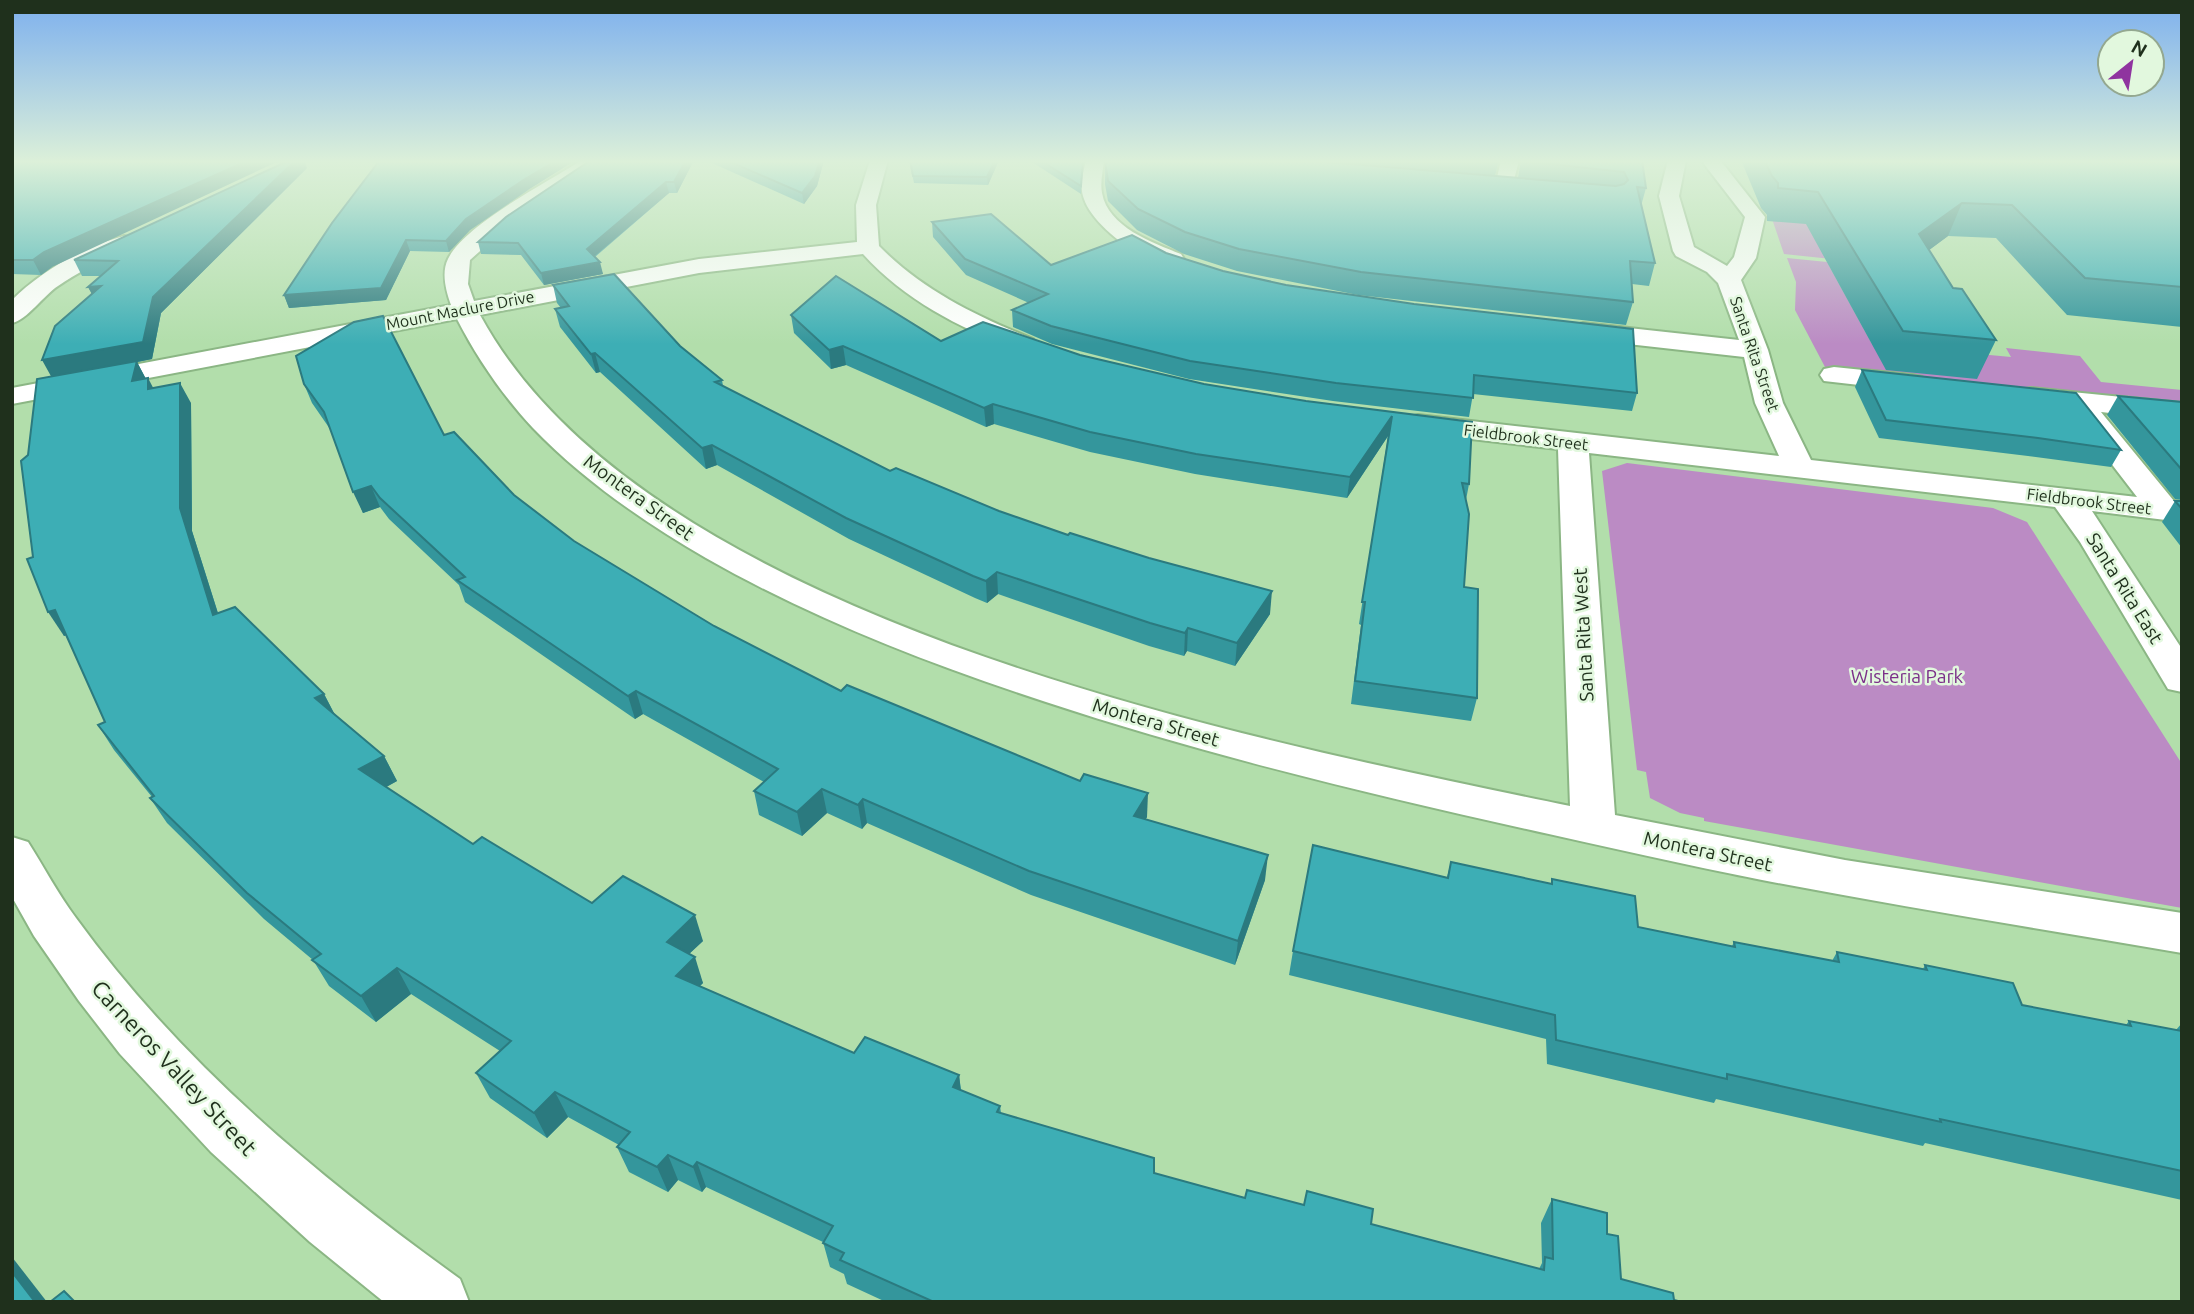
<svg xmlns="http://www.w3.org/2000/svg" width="2194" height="1314" viewBox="0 0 2194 1314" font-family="Ubuntu,sans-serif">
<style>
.green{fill:#bb8bc4}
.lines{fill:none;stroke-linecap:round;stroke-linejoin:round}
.street-casing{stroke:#8bb684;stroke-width:4}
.street{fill:#fff;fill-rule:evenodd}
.wall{fill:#34969c}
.shaded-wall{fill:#2b7a7f}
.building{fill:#3daeb5;stroke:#2b7a7f;stroke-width:2}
.labels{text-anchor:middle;stroke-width:5;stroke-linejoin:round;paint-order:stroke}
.far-street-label{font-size:16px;fill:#1f301c;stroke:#e2f8de}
.street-label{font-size:19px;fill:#1f301c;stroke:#e2f8de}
.park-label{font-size:19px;fill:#7b3089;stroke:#e2f8de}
.near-street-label{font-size:23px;fill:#1f301c;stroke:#e2f8de}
</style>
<rect width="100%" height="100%" fill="#b2deab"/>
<g class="green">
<polygon points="1768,207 1815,212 1841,260 1784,254"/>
<polygon points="1787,258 1827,262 1872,344 2011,357 2006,348 2080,356 2101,382 2182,390 2182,405 1825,367 1795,310 1796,282"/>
<polygon points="1627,463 1993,508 2027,522 2182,764 2182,908 1704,821 1704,818 1680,813 1650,798 1646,772 1637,770 1602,471"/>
</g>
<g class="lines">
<defs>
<g id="street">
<path d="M582,160h22l-96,66 -38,34 -2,24 6,17 225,-42 158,-17 -1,-37 14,-45h18l-12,45 3,41c43,44 97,70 154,93l4,5 -4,5 -9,3 -9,-3c-57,-22 -110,-49 -152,-95l-164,19 -219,42c166,307 772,425 1090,491l-12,-357 -140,-16 -10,-3 -5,-6 5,-6 10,-3 361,41 -24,-53 -11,-46 -161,-18 -9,-3 -4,-5 4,-5 9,-3 156,17 -21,-57 -11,-11 -31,-16 -3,-5 -14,-55 9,-36h18l-7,36 15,51 33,19 7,-9 11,-40 -44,-57h19l45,57 -9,41 -15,22 27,70 15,53 28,57 326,37 -60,-78 -4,-6 2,-4 -54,-7 -4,-6 4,-6 10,-2 151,15v18l-81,-9 73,89 8,1v20l-90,-11 90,138v43l-14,-3 -88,-147 -25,-35 -466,-54 26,362 230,45 337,53v40c-140,-24 -281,-46 -420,-73 -77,-15 -154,-33 -231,-50 -164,-36 -327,-76 -485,-128 -117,-38 -233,-83 -340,-144 -62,-36 -123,-78 -173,-130 -30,-32 -56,-70 -76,-109l-445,85v-16l439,-83c-5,-14 -10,-32 -3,-46 17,-35 100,-77 134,-99z"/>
<path d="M1086,160h18c-1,11 -4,22 -2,33 6,34 51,50 79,61l3,5 -3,5c-30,7 -88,-37 -97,-65 -5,-12 -1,-26 2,-39z"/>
<polygon points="1501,160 1519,160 1511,192 1465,191 1455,185 1465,179 1496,182"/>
<path d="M124,236l8,2 3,5 -3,5c-26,11 -51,22 -74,38 -14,9 -31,34 -46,37v-23c29,-29 73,-54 112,-64z"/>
<polygon points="1834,367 1912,375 1922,377 1926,383 1922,389 1912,391 1824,381 1820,375 1824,369"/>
<path d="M12,837l16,5c16,25 30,52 48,76 105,145 240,257 384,361l9,23h-85l-74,-60 -99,-90 -91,-98 -41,-53 -45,-65 -22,-39z"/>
</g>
</defs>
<use href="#street" class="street-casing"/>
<use href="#street" class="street"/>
</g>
<g class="wall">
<polygon points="12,160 52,267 41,275 12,274"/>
<polygon points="380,160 528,190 470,230 449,252 410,251 386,300 289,308 284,295"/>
<polygon points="694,160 677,193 669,193 595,257 603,274 544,285 521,255 481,254 478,242"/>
<polygon points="705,160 824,160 817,186 804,204"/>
<polygon points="909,160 999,160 988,185 914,183"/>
<polygon points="1029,160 1083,160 1081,194"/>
<polygon points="1105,160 1499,160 1495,176 1518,178 1521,160 1642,160 1646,188 1641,206 1655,263 1649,286 1632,284 1633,302 1626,325 1358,295 1237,271 1184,254 1137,230 1108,201 1105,184"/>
<polygon points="1741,160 2182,160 2182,327 2067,315 1996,238 1948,236 1929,250 1953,288 1996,340 1977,379 1886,370 1806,224 1767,221 1767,215 1761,208"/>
<polygon points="307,168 161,313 152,359 137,362 146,379 153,388 191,403 192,531 218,613 324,694 335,715 384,756 397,781 386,787 473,844 592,903 703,941 689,954 703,983 700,986 854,1053 959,1075 961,1090 1000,1106 1001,1113 1154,1173 1245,1198 1304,1205 1307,1191 1371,1224 1539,1269 1542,1263 1541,1223 1552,1199 1607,1234 1621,1279 1674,1300 1682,1302 886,1302 847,1284 844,1274 830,1267 823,1242 706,1187 702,1192 678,1180 668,1192 629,1172 617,1147 619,1145 568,1117 547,1138 490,1098 476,1073 500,1051 411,994 376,1022 329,986 313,960 264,919 167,823 150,798 152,797 114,750 98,725 105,722 66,635 64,636 33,557 28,455 51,377 92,294 88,287 100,276 82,276 74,260"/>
<polygon points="932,222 1051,265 1166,253 1223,271 1637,393 1632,411 1473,394 1469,417 1333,401 1189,379 1052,344 1013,327 1012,310 1029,303 966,275 933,237"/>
<polygon points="553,285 680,346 722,380 723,386 890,471 1270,614 1235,666 1187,651 1184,656 1149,646 998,594 987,603 975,598 849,539 717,465 706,469 600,372 596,373 560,327 555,309 561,308 557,303"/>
<polygon points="791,315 941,341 1080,355 1204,384 1306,401 1472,422 1469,484 1466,500 1464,587 1477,698 1471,721 1351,704 1361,625 1359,624 1388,436 1347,498 1195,474 1090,452 994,424 986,427 846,365 831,369 794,333"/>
<polygon points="1862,370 2121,450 2111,467 2028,456 1879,438 1855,387"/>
<polygon points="304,384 444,435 514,495 574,541 714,626 841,691 1147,817 1145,820 1265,880 1235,965 1031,895 867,823 862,829 827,813 802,836 759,815 754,791 764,782 643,714 635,719 465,602 459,585 389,519 380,507 363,513 330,429 312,403"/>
<polygon points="2118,396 2182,402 2182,500 2175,499 2107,415"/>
<polygon points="2175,501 2182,501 2182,548 2162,522"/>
<polygon points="1451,862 1551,884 1552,879 1638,927 1732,946 1734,942 1832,961 1837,952 1923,969 1925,965 2022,1005 2126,1025 2129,1021 2176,1030 2182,1023 2182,1200 1925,1143 1923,1146 1716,1099 1714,1103 1547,1064 1546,1039 1289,975 1293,951 1447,877"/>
</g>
<g class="shaded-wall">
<polygon points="249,160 281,160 52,267 41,275 33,260 44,252"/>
<polygon points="296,160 304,160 307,168 161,313 152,359 137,362 147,381 143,402 52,378 42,360 153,297"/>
<polygon points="557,160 576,160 528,190 470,230 449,252 446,241 466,219 525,179"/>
<polygon points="686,160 694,160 677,193 674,182"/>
<polygon points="820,160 824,160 817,186 804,204 802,193"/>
<polygon points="995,160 999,160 988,185 987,177"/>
<polygon points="666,182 669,193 590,260 587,249"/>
<polygon points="1962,203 1948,236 1905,268 1919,234"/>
<polygon points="406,240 410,251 386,300 289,308 284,295"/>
<polygon points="600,262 603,274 544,285 541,273"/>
<polygon points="101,286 97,303 88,287"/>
<polygon points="843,346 846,365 831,369 829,350"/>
<polygon points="595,353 600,372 596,373 591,354"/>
<polygon points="148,378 159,399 148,389"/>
<polygon points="180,383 191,403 192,531 226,639 213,615 180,508"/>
<polygon points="993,404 994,424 986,427 984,408"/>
<polygon points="1392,416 1388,436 1347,498 1350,477"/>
<polygon points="712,445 717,465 706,469 702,448"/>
<polygon points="371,486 380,507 363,513 353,492"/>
<polygon points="997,572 998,594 987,603 986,581"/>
<polygon points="1272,591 1270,614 1235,666 1237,643"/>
<polygon points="55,610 70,634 64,636 48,612"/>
<polygon points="1188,628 1187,651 1184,656 1185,633"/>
<polygon points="636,691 643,714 635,719 628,696"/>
<polygon points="324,694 337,719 315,698"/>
<polygon points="384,756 397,781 372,795 359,769"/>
<polygon points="822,789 827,813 802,836 797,812"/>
<polygon points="1148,793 1147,817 1133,840 1134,816"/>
<polygon points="863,799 867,823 862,829 858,805"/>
<polygon points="1268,855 1265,880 1235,965 1238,941"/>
<polygon points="695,915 703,941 675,967 667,942"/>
<polygon points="695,957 703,983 684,1001 676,976"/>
<polygon points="397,968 411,994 376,1022 361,996"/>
<polygon points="959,1075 962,1101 953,1087"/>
<polygon points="555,1092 568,1117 547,1138 534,1113"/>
<polygon points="668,1155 678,1180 668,1192 657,1167"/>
<polygon points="697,1162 706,1187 702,1192 693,1167"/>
<polygon points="12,1257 47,1302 35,1302 12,1272"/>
</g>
<g class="building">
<polygon points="12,160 249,160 44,252 33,260 12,260"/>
<polygon points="290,160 296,160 153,297 143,342 42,360 55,326 101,286 88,287 118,261 74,260"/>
<polygon points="380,160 557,160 525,179 466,219 446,241 406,240 381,288 284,295 332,223"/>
<polygon points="591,160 686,160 674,182 666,182 587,249 600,262 541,273 518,243 478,242 506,217"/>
<polygon points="726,160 820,160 815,176 802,193"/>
<polygon points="910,160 995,160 987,177 913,176"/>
<polygon points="1040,160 1083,160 1081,186"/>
<polygon points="1105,160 1302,160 1616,186 1624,184 1628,180 1624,172 1522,161 1522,160 1642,160 1646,188 1637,187 1655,263 1630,261 1633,302 1361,272 1239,249 1185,232 1138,209 1108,181"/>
<polygon points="1764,160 2182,160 2182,287 2085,278 2012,205 1962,203 1919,234 1953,288 1962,289 1996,340 1903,331 1818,192 1778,188 1778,183 1772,176"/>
<polygon points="991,214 1051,265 1132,235 1166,253 1223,271 1286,285 1414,304 1633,329 1637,393 1474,375 1473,398 1336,383 1190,361 1051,326 1012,310 1048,294 965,259 932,222"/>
<polygon points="614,274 680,346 722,380 715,382 890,471 896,468 999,511 1068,535 1070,533 1149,558 1272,591 1237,643 1188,628 1185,633 1150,623 997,572 986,581 973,576 846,518 712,445 702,448 595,353 591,354 555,309 569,306 553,285"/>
<polygon points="836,276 941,341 983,322 1080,355 1204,384 1306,401 1472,422 1469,484 1462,483 1469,514 1464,587 1478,589 1477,698 1355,681 1365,602 1362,602 1392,416 1350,477 1196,454 1090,432 993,404 984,408 843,346 829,350 791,315"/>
<polygon points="383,316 444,435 454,432 514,495 574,541 714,626 841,691 847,685 1080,781 1084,774 1148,793 1134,816 1268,855 1238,941 1029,871 863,799 858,805 822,789 797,812 754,791 778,769 636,691 628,696 457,580 465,577 380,498 371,486 353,492 324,412 304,384 296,356 354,322"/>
<polygon points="137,361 132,381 148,378 148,389 180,383 180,508 213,615 235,607 324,694 315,698 384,756 359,769 473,844 482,837 592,903 623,876 695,915 667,942 695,957 676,976 854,1053 865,1037 959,1075 953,1087 1000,1106 997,1112 1154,1158 1154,1173 1245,1198 1247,1190 1304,1205 1307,1191 1373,1209 1371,1224 1544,1270 1545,1257 1553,1259 1552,1199 1607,1213 1607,1234 1618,1236 1621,1279 1673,1293 1674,1300 1682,1302 934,1302 840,1260 844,1253 823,1243 833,1226 697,1162 693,1167 668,1155 657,1167 617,1147 630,1132 555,1092 534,1113 476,1073 511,1041 397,968 361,996 312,960 321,954 247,893 150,798 154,796 98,725 105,722 55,610 48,612 27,559 33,557 21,461 28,455 37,379"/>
<polygon points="1862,370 2076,393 2121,450 2038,438 1886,420"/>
<polygon points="2118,396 2182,402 2182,470"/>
<polygon points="2175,501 2182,501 2182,509"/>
<polygon points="1313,845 1448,878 1451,862 1552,884 1552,879 1635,896 1638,927 1735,947 1734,942 1839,962 1837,952 1927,970 1925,965 2013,983 2022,1005 2131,1026 2129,1021 2182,1031 2182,1171 1940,1119 1941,1122 1727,1074 1727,1079 1556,1040 1555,1015 1293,951"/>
<polygon points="12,1272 35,1302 12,1302"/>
<polygon points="64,1291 75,1302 50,1302"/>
</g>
<linearGradient id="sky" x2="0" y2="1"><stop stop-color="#7db0ee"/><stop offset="0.47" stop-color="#dcf0d9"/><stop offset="1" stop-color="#dcf0d9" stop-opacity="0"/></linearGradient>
<rect width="2194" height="344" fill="url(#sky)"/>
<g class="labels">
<g class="far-street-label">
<text transform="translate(460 310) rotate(-11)" y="6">Mount Maclure Drive</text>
<text transform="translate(1755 354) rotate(71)" y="6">Santa Rita Street</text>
<text transform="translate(1526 437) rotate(7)" y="6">Fieldbrook Street</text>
<text transform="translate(2089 501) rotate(7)" y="6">Fieldbrook Street</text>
</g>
<g class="street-label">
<text transform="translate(639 497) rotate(36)" y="7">Montera Street</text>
<text transform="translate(2125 588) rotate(58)" y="7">Santa Rita East</text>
<text transform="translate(1583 635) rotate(-93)" y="7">Santa Rita West</text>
<text transform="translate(1156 722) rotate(16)" y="7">Montera Street</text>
<text transform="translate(1708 851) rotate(12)" y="7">Montera Street</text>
</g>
<g class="park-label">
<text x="1907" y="683">Wisteria Park</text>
</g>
<g class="near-street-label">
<text transform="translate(174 1068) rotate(47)" y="8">Carneros Valley Street</text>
</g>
</g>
<rect width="2194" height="1314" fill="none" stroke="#1f301c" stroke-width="28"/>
<g transform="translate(2131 63) rotate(30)"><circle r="33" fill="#e2f8de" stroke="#94a890" stroke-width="2"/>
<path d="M0-5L12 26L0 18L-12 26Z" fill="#8f349f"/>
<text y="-10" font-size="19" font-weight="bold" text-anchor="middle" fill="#1f301c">N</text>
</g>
</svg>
